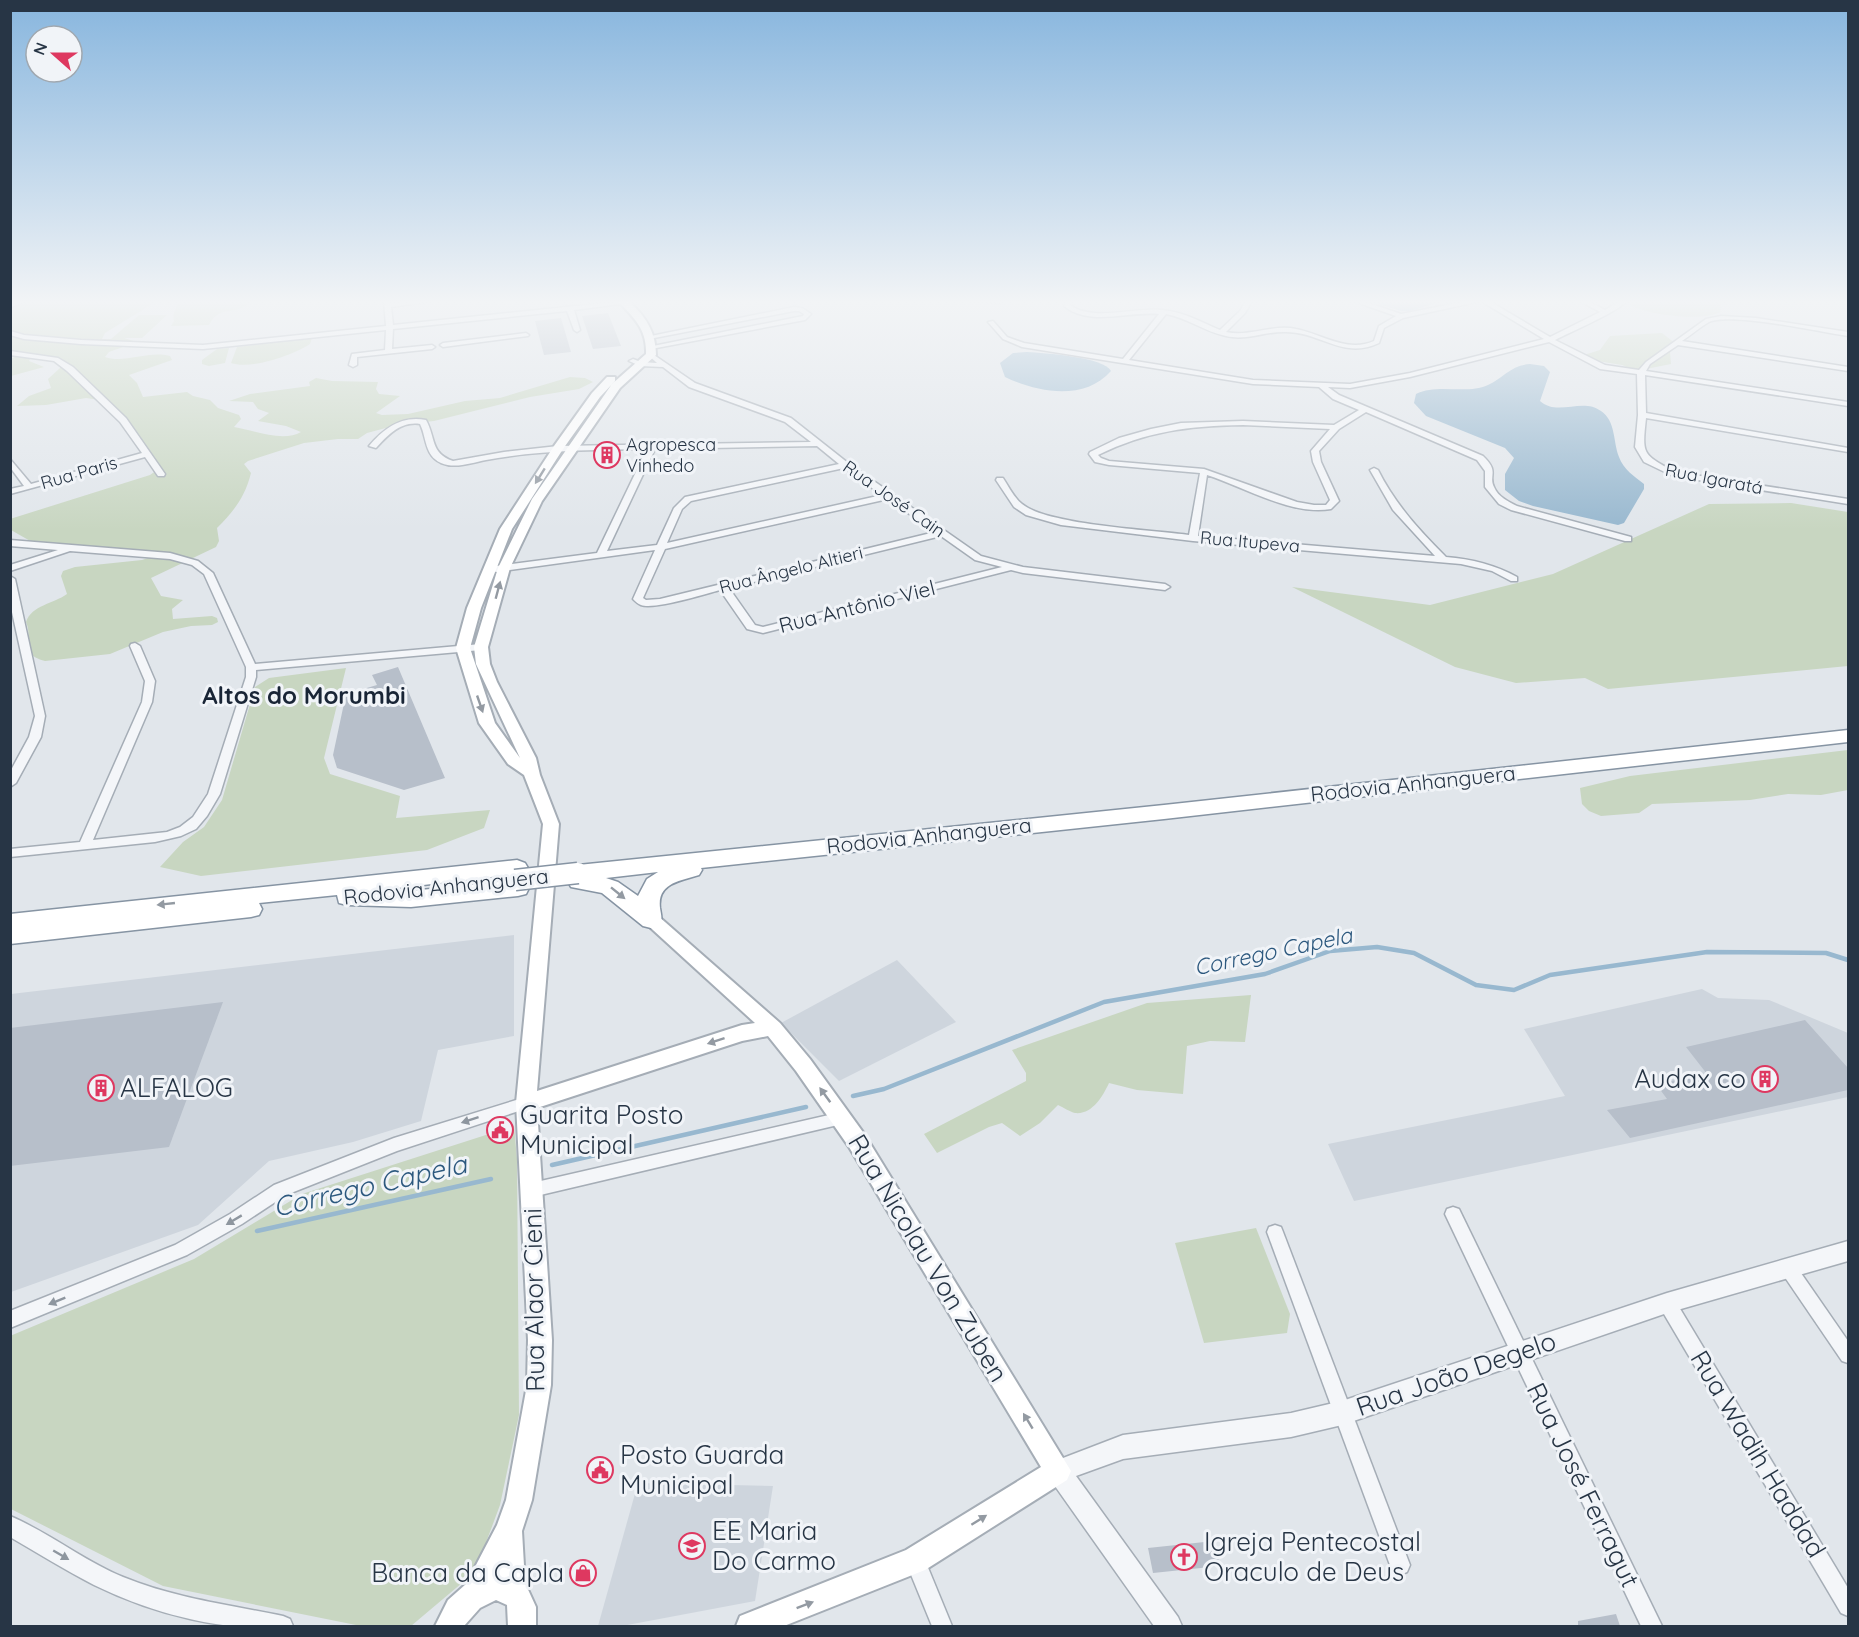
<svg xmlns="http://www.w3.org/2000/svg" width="1859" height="1637" viewBox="0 0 1859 1637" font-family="Quicksand,sans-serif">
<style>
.built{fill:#ced5dd}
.green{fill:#c8d6c1}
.water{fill:#98b8cf}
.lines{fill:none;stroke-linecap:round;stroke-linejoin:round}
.stream{stroke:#98b8cf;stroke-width:4.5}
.building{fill:#b7bfca}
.minor-casing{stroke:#a5adb6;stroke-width:3}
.tertiary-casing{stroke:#a5adb6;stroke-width:3}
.secondary-casing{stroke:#a5adb6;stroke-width:4}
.motorway-casing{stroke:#8694a3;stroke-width:3}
.minor{fill:#f4f6f9;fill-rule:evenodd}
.tertiary{fill:#f4f6f9;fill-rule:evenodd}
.secondary{fill:#fff;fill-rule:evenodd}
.motorway{fill:#fff;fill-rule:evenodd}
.motorway-bridge-casing{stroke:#8694a3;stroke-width:23;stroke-linecap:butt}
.motorway-bridge{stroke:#fff;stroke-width:20}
.oneway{fill:#939aa2}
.oneway2{fill:#8e969f}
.labels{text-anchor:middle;stroke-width:6;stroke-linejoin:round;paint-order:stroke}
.far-poi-label{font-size:18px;fill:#273545;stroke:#f1f4f8;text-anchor:start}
.far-street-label{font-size:18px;fill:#273545;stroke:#f1f4f8}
.street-label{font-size:21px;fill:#273545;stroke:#f1f4f8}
.water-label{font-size:22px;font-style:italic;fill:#2c587e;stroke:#f1f4f8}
.quarter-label{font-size:24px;font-weight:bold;fill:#192536;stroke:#f1f4f8}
.near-poi-label{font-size:26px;fill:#273545;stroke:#f1f4f8;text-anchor:start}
.near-street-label{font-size:26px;fill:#273545;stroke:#f1f4f8}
.near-water-label{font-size:27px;font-style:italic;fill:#2c587e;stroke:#f1f4f8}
</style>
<rect width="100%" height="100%" fill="#e1e6eb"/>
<g class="built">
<polygon points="514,935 514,1036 438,1050 421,1121 353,1142 269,1161 198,1225 11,1292 11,994"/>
<polygon points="897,960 956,1022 839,1081 781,1023"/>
<polygon points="1702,989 1718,998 1769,1000 1848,1033 1848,1097 1354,1201 1328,1144 1565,1096 1524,1029"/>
<polygon points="638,1483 773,1486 755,1601 622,1626 598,1626"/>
</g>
<g class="green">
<path d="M11,301h146l-52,32 -3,6h9l28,-24h28l-25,23h-18l13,4 -28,10 -4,5c20,7 43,-7 65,-1l2,4 -43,15 8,8 6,14 44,-5 6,4 17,4 8,8 21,7 2,4 -7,8c19,3 49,16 67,5l-15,-6 -28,-5 11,-8 -11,-4 -5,-7 -24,-1 21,-7 60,-8 -1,-4 7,-4 16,3 46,1 -2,7 3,5 21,2 -24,17 6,2 26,-1 57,-13 35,-3 70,-21 15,1 8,4 -14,7 -49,8 -96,24 -37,4 -30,8 -9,6h-20l-34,4 -56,18 -4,3 7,9c-6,24 -17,38 -34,55l2,13 -3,6 -65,31 10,18 22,4 -11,9 1,10 39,-3 5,2 1,4 -6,3 -21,1 -28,6 -53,22 -65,7c-28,-8 -11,-21 -19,-39 6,-17 27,-18 41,-28l-6,-18 2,-5 12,-4 67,-7 9,-3 -119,-15 -21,-12 -1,-11 140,-44 7,-5 -38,-55 -19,-15 -14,-2 -40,7 -29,1 12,-10 22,-8 -3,-9 12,-11 1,-6 -24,-5 -7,2 -1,2 15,6 -33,9v-17l5,-3 -6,-6z"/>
<path d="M182,301h67l1,1c-13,15 -30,1 -41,23l-38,1 3,-5c-2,-8 2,-15 8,-20z"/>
<path d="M1631,301h91l-2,11c-19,10 -74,3 -91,-8z"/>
<polygon points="1662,333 1676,344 1670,352 1671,364 1636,371 1622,365 1591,360 1584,355 1600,350 1610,336"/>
<path d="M312,338l-2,6c-17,11 -59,26 -79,19l6,-16z"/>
<polygon points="229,348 225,363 209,366 202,364 202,360 217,349"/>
<polygon points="1791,503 1848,512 1848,666 1608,689 1585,678 1516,683 1455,667 1292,587 1430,605 1553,574 1709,504"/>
<polygon points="346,668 324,758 330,774 400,796 396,818 490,810 484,828 427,850 201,876 160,867 183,842 204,827 222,800 255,687 269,678"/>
<polygon points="1848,750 1848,790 1821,795 1788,794 1750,800 1652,804 1639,813 1601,816 1589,811 1582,804 1580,788 1630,776"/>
<path d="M1251,995l-6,47 -35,-1 -23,5 -4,48 -46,-4 -28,-7c-6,13 -17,32 -34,30 -5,-1 -12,-6 -17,-8l-18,18 -20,13 -18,-13 -13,4 -52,26 -13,-19 102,-53v-8l-14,-23 135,-47z"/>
<polygon points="514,1126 517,1159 519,1415 500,1505 475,1572 411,1626 361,1626 163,1586 11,1509 10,1336 194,1259 302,1194"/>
<polygon points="1256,1228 1290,1314 1287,1333 1204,1343 1175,1243"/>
</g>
<g class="water">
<polygon points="1369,301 1443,301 1410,311 1401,311"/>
<path d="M1027,352c17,1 77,5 84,19 -26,30 -73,22 -106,6l-5,-14 13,-10z"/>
<path d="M1530,364l14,2 6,6 -10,29c18,16 42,-4 61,10 15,10 12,31 18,46 4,12 16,20 25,27v5l-20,34 -6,2 -85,-19 -14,-5 -14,-11v-16l9,-16 -9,-10 -79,-32 -12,-13 2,-9c22,-11 50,1 72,-9 15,-7 23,-20 42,-21z"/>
</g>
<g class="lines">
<g class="stream">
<polyline points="853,1096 884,1089 1104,1002 1265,974 1330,951 1377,947 1414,953 1476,985 1514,990 1550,975 1707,952 1826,953 1848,960"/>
<polyline points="552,1165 806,1107"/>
<polyline points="257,1231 491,1179"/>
</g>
</g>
<g class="building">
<polygon points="608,313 621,346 593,349 582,316"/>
<polygon points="561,318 571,352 544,355 535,321"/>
<polygon points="398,667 445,778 404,790 337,768 333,755 346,694 377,685 372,675"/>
<polygon points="223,1002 169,1147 10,1166 10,1028"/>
<polygon points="1805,1020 1848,1068 1848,1090 1630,1138 1607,1110 1667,1099 1656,1084 1707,1074 1686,1047"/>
<polygon points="1214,1541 1220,1566 1153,1573 1148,1548"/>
<polygon points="1616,1614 1620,1626 1578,1626 1578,1621"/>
</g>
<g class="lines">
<defs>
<g id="minor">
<polygon points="16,301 25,301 10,308 10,303"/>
<polygon points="384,301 390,303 432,301 391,307 393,325 624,301 628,303 574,310 580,330 577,332 574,330 567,311 393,329 392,349 432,345 435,347 432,349 357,357 357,365 353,367 349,365 352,354 385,350 386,330 203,349 81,344 24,339 10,335 10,331 24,335 81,340 203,345 386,326"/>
<polygon points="975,301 1003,301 1000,303"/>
<path d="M1066,301h6l-2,4c23,17 64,2 92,5 22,2 39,12 58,20l20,-19 6,-10h6l-7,12 -19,19c24,5 47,-8 70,-3 26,5 51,24 78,12l5,-15 17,-10 -43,-15h10l38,13 66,-13h22l61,36 50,-25 -20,-11h8l17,9 15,-9h6c-4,9 -58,32 -71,39l50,25 34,5 7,-8 60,-43 15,-3 35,2 92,14v4c-27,-4 -118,-24 -139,-14 -9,5 -18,13 -27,19l166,26v4l-170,-26 -28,19 -4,7 202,31v4l-203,-31 1,38 202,35v4l-202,-34c-4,37 -4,36 29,54l173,27v5l-175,-28 -29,-14 -9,-15 3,-32 -1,-41 -37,-5 -51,-27 -139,35 -60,11 -22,-1 11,8 144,61c17,16 5,19 11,31 4,10 15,15 23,19l114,31v4h-6l-114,-31 -12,-6 -14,-17v-16l-8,-11 -111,-48 -27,17 -20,22 2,11 18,39 -8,8c-39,7 -87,-22 -124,-34l-9,61 237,20 -42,-46 -23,-40 4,-2 4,2c17,34 41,60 68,87 26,2 49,8 71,20v4h-6l-19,-10 -31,-7 -268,-23 -132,-16 -35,-10 -12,-8 -18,-27 1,-2h6c6,9 11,20 19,26 25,21 131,26 167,31l11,-62 -91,-8 -14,-3 -6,-8 1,-2 29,-14 32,-9 30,-6 62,-2 91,4 25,-15 -26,-11 -14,-12 -66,-3 -231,-37 -19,-8 -15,-17 5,-1 14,16 17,6 99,16 36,-45c-31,-3 -69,13 -95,-8zM1481,301l63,38 -134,34 -60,11 -97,-4 -124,-20 37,-46c22,4 39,18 60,22 20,5 40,-5 60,-4 35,0 57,28 93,11l5,-15 19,-10zM1243,425l87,4 -19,22 2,11 17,38 -4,5h-12l-17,-3 -93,-33 -95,-8 -8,-3 -3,-3c49,-24 91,-29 145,-30z"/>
<polygon points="794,307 802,308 811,314 805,320 651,349 648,347 803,316 804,314 799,311 794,311 649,339 646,337"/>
<polygon points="526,333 529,335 528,336 443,347 440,345 443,343"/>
<polygon points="10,351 58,358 73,367 126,418 165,474 164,476 158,476 145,457 10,494 10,489 24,486 10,467 10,459 31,484 142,453 120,422 67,371 54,361 10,355"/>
<path d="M651,353l44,30 96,35 57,45 133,93 42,11 142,17 5,3 -5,3 -142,-17 -12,-3 -248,63 -16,-4 -27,-39c-15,4 -66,20 -79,15 -3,-1 -6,-4 -8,-6l22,-49 -159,22 -5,-3 5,-3 101,-13 50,-104c-54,1 -108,1 -161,11 -15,3 -31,9 -45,3 -17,-8 -14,-25 -21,-39 -19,-3 -32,11 -44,24l-7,-2c15,-18 33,-31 57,-26 10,18 4,33 27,41l51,-9 54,-6 253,-4 -26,-20 -96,-35 -26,-20 -23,-1 -11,-5 4,-2 8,3 16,1 -9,-8zM817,446l22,18 -154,33 -11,11 -17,37 -50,6 48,-102zM844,468l38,27 -215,48 15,-34 9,-8zM888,499l47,33 -275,67 -14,1 -3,-2 22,-49zM941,536l34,24 27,7 -239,60 -8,-2 -26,-37z"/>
<polygon points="10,540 170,553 198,561 213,573 255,664 481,644 486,647 481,650 256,670 256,677 220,794 207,816 196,829 181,836 155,842 10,857 10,849 80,842 142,702 145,681 130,646 131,644 135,643 140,646 155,681 152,702 93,840 167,832 180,827 193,817 208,794 246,677 246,667 204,574 192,565 170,559 70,551 10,571 10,565 58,550 10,546"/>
<polygon points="10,576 15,579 45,716 41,737 16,783 10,787 10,772 29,737 35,716 10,603"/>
<polygon points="526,1097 531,1099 534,1103 531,1107 397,1151 286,1195 242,1224 187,1255 10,1328 10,1311 175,1245 230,1214 274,1185 394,1138"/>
<polygon points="842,1112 847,1114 850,1118 847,1122 842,1124 532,1197 526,1195 524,1190 526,1185 532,1183"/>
<polygon points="1453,1207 1459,1209 1662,1626 1641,1626 1445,1214 1447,1209"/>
<polygon points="1275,1225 1281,1227 1283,1232 1410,1565 1407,1572 1400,1575 1393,1572 1390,1565 1267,1232 1269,1227"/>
<polygon points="1788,1260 1794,1263 1848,1341 1848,1363 1842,1361 1782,1273 1780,1268 1782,1263"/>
<polygon points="1667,1295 1673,1297 1848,1588 1848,1616 1841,1613 1661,1309 1658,1303 1661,1297"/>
<path d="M10,1516c40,17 74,45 113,61 51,21 107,28 160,39l7,3 3,7c-65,8 -140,-12 -199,-41 -29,-15 -56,-32 -84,-48z"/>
<polygon points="915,1550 922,1553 952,1626 932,1626 905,1560 908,1553"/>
</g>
<polygon id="tertiary" points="1848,1241 1848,1261 1667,1313 1342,1425 1291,1437 1123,1459 1076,1476 1178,1617 1182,1626 1154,1626 1050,1479 1046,1471 1050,1463 1123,1435 1291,1413 1342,1401 1667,1293"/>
<path id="secondary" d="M618,301h10c17,14 28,31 28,54l-36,33 -78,113 -32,67 -22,79 2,17 7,18 39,76 4,17 19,49 -22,267 205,-66 13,-2 -113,-103 3,-5 6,-1 6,1 123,108 30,36 55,76 206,336 -4,9 -142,90 -141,56h-48l4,-10 166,-66 135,-83 -192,-320 -53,-76 -28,-35 -26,5 -205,67 15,232 -1,45 -19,115 -10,31 3,52 11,24v19h-28l-1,-21 -11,-5 -16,8 -16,18h-29l13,-26 18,-16 31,-59 9,-25 21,-115 1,-45 -12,-237 27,-279 -19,-49 -16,-11 -29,-41 -23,-75 11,-40 33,-79 54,-83 38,-53 15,-16h8v4l-15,16 -37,52 -51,80 -31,79 -11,40 25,75 25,35 -44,-94 -2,-17 24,-79 34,-69 80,-115 34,-30c1,-25 -12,-36 -28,-53z"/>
<g id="motorway">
<path d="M1848,730v12l-684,77 -463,49 1,2 -3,5c-19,6 -42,8 -39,33 1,7 3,11 -1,18l-8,2 -8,-2 -41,-33 -31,-6 -3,-5 2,-4 -3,-5 3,-5 8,-3 586,-60zM658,872l-11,7 -9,17 -20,-14 -12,-4z"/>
<polygon points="517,860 525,863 528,868 525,873 381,890 411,891 518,880 526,882 529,888 526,894 518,896 411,907 347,905 339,903 337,895 259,903 262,909 259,915 251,917 10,944 10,914"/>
</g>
</defs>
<use href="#minor" class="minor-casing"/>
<use href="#tertiary" class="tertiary-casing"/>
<use href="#secondary" class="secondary-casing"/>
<use href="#motorway" class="motorway-casing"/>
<use href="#minor" class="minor"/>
<use href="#tertiary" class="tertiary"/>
<use href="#secondary" class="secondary"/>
<use href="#motorway" class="motorway"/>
<defs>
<polyline id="motorway-bridge" points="515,880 578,873"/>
</defs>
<use href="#motorway-bridge" class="motorway-bridge-casing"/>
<use href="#motorway-bridge" class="motorway-bridge"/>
</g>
<defs><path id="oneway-solid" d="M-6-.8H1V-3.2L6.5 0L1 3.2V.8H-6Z" transform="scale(1.5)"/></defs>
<g class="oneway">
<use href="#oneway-solid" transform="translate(540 476) rotate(122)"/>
<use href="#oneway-solid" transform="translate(498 590) rotate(-75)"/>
<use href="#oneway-solid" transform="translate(480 704) rotate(71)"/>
<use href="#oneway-solid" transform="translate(618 893) rotate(39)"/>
<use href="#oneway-solid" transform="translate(166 904) rotate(174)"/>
<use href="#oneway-solid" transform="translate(716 1041) rotate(162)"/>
<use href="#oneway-solid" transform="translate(825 1095) rotate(-126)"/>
<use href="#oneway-solid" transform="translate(1028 1421) rotate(-121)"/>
<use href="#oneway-solid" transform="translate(979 1520) rotate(-32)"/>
<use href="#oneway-solid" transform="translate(805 1605) rotate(-21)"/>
</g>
<g class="oneway2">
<use href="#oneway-solid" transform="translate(470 1120) rotate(162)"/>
<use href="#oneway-solid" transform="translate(234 1220) rotate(149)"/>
<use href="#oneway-solid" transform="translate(57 1301) rotate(158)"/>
<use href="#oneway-solid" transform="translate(61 1555) rotate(30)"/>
</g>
<linearGradient id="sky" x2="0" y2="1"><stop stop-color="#88b6de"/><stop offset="0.57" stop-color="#f2f4f6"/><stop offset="1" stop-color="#f2f4f6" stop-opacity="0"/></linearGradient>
<rect width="1859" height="530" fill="url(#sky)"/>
<defs>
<symbol id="building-ring" viewBox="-11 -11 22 22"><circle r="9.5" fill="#f1f4f8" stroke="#de3860" stroke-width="1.5"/><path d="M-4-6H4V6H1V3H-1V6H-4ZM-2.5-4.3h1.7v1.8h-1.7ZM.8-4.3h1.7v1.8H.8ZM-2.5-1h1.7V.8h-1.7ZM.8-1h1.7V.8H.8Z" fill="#de3860"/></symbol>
<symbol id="civic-ring" viewBox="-11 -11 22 22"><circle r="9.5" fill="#f1f4f8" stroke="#de3860" stroke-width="1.5"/><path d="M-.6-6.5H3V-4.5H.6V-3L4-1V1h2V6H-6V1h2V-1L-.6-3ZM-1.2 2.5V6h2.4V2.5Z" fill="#de3860"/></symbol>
<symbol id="school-ring" viewBox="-11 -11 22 22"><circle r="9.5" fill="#f1f4f8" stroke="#de3860" stroke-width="1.5"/><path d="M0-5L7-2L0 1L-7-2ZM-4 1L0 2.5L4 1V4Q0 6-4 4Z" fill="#de3860"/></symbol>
<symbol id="church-ring" viewBox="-11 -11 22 22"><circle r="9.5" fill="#f1f4f8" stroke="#de3860" stroke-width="1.5"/><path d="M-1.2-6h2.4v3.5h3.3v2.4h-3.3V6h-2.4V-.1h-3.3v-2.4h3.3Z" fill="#de3860"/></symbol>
<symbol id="shop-ring" viewBox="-11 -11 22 22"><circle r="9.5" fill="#f1f4f8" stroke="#de3860" stroke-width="1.5"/><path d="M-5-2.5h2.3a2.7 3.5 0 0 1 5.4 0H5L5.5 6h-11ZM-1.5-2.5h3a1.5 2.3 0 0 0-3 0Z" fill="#de3860"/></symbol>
</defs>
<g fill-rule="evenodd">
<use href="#building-ring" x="592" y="440" width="30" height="30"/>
<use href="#building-ring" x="1750" y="1064" width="30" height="30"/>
<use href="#building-ring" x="86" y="1073" width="30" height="30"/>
<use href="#civic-ring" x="485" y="1115" width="30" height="30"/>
<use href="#civic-ring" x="585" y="1455" width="30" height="30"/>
<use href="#school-ring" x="677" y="1531" width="30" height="30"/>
<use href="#church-ring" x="1169" y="1542" width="30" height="30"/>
<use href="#shop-ring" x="568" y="1558" width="30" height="30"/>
</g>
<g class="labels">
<g class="far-poi-label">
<text x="626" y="451">Agropesca<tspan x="626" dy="21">Vinhedo</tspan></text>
</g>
<g class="far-street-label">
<text transform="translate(79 473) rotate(-16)" y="6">Rua Paris</text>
<text transform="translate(1714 479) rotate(11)" y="6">Rua Igaratá</text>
<text transform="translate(894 499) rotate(35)" y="6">Rua José Cain</text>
<text transform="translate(1250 542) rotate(5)" y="6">Rua Itupeva</text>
<text transform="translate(791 570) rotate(-14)" y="6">Rua Ângelo Altieri</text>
</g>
<g class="street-label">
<text transform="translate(857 607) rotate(-14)" y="7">Rua Antônio Viel</text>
<text transform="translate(1413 784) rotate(-6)" y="7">Rodovia Anhanguera</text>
<text transform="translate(929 836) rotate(-6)" y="7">Rodovia Anhanguera</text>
<text transform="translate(446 887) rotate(-6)" y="7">Rodovia Anhanguera</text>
</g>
<g class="water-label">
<text transform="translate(1273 951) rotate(-12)" y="8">Corrego Capela</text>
</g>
<g class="quarter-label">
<text x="304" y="704">Altos do Morumbi</text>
</g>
<g class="near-poi-label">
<text x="1746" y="1088" text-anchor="end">Audax co</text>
<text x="120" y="1097">ALFALOG</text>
<text x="520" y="1124">Guarita Posto<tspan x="520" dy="30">Municipal</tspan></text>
<text x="620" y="1464">Posto Guarda<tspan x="620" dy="30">Municipal</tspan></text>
<text x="712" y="1540">EE Maria<tspan x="712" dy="30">Do Carmo</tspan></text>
<text x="1204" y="1551">Igreja Pentecostal<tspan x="1204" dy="30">Oraculo de Deus</tspan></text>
<text x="564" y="1582" text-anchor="end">Banca da Capla</text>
</g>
<g class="near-street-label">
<text transform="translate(928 1258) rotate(59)" y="9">Rua Nicolau Von Zuben</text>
<text transform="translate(534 1300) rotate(-91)" y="9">Rua Alaor Cieni</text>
<text transform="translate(1456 1374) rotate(-19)" y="9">Rua João Degelo</text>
<text transform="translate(1758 1454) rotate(59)" y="9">Rua Wadih Haddad</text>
<text transform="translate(1583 1485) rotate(64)" y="9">Rua José Ferragut</text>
</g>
<g class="near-water-label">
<text transform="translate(370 1186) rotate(-13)" y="9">Corrego Capela</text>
</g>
</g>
<rect width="1859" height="1637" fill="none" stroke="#273545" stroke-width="24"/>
<g transform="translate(54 54) rotate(291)"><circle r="28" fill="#f1f4f8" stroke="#a0a8b0" stroke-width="1.5"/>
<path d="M0-4.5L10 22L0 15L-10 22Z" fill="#de3860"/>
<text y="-9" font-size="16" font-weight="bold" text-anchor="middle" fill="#273545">N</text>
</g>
</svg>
